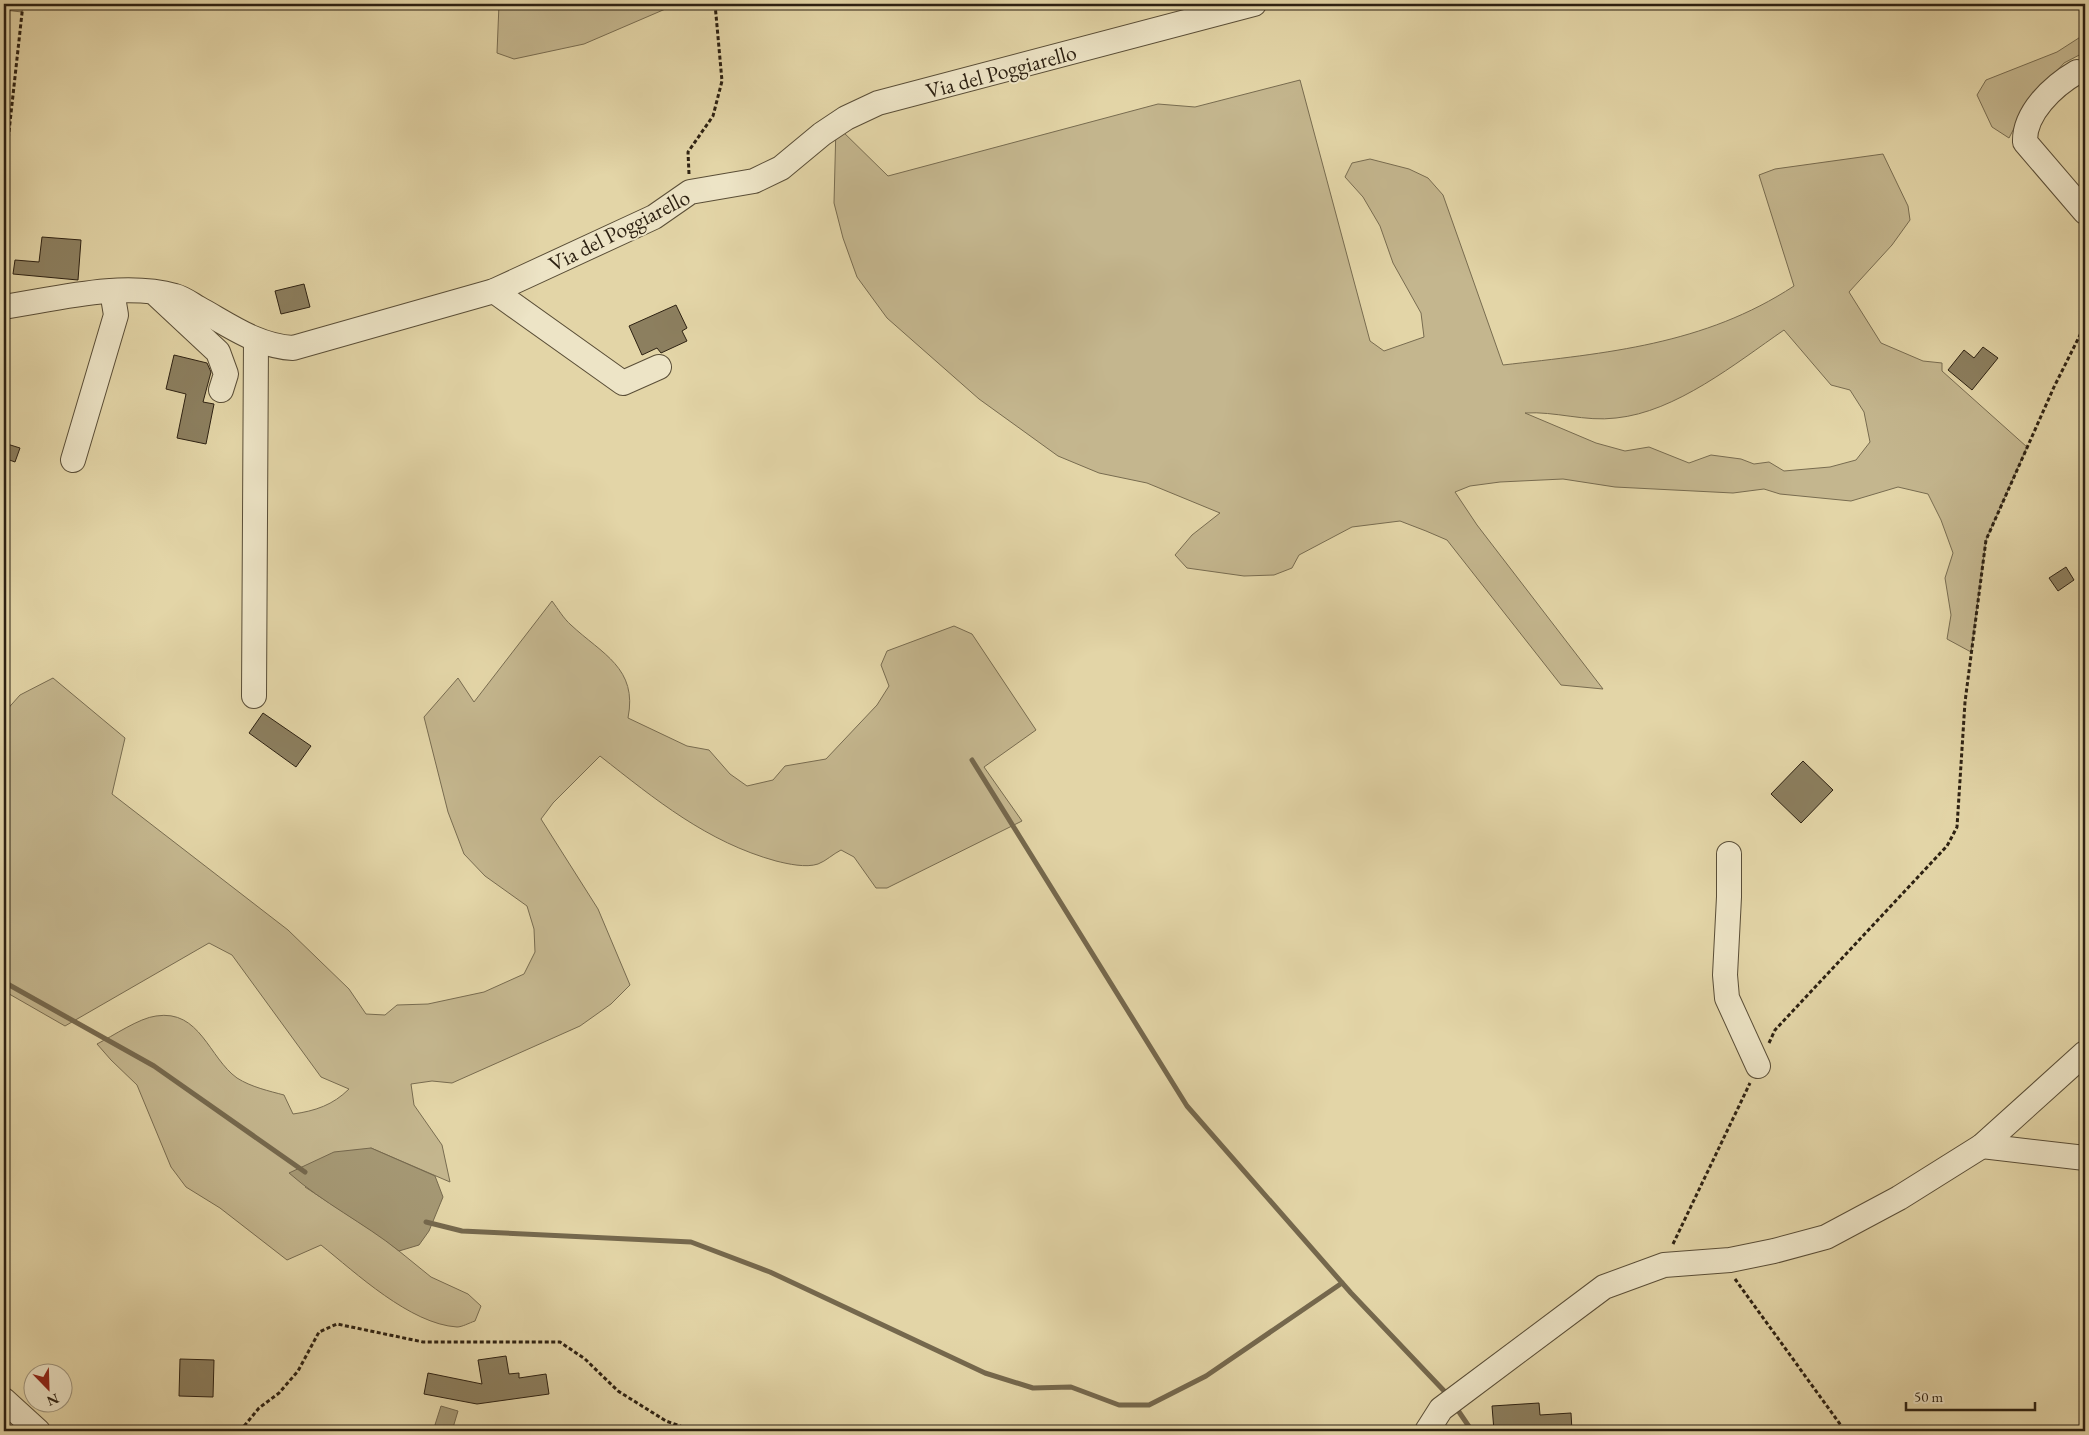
<svg xmlns="http://www.w3.org/2000/svg" width="2089" height="1435" viewBox="0 0 2089 1435" font-family="'EB Garamond',serif">
<style>
.green{fill:#c4b68e;stroke:#786c50;fill-rule:evenodd}
.water{fill:#a59874;stroke:#75684d}
.lines{fill:none;stroke-linecap:round;stroke-linejoin:round}
.stream{stroke:#75684d;stroke-width:5}
.building{fill:#8c7f5f;stroke:#2d2112}
.minor-casing{stroke:#5a4e37;stroke-width:26}
.path{stroke:#2d2112;stroke-width:3;stroke-dasharray:4 2.5;stroke-linecap:butt}
.minor{stroke:#ede4c6;stroke-width:24}
.labels{text-anchor:middle;stroke-width:4;stroke-linejoin:round;paint-order:stroke}
.street-label{font-size:22px;fill:#2d2112;stroke:#ede4c6}
</style>
<rect width="100%" height="100%" fill="#e3d5a7"/>
<filter id="stains"><feTurbulence type="fractalNoise" baseFrequency=".004" numOctaves="4"/><feColorMatrix values="0 0 0 0 .2 0 0 0 0 .09 0 0 0 0 .02 0 0 0 .5 -.17"/></filter>
<radialGradient id="worn" r=".72"><stop offset=".6" stop-color="#630" stop-opacity="0"/><stop offset="1" stop-color="#630" stop-opacity=".3"/></radialGradient>
<g class="green">
<polygon points="4,4 23,4 22,12 4,10"/>
<polygon points="499,4 534,4 538,8 551,4 677,4 584,44 514,59 497,53"/>
<polygon points="2085,34 2085,52 2064,63 2025,107 2009,138 1992,127 1977,95 1986,80 2057,52"/>
<path d="M1300,80l70,261 14,10 40,-14 -3,-24 -28,-50 -13,-37 -17,-29 -18,-20 7,-14 18,-4 39,10 19,9 15,17 60,170c104,-12 201,-20 291,-79l-35,-111 16,-6 108,-15 25,52 2,14 -18,25 -43,47 32,51 42,18 19,2v8l85,76 -41,93 -15,112 -24,-13 4,-24 -6,-37 8,-25 -12,-33 -13,-26 -30,-7 -47,14 -71,-7 -16,-5 -31,4 -118,-6 -52,-8 -63,3 -30,4 -15,6 22,33 126,164 -42,-4 -114,-145 -21,-9 -26,-10 -48,6 -53,28 -7,13 -18,7 -30,1 -57,-8 -12,-13 17,-20 28,-22 -73,-30 -48,-10 -41,-17 -79,-57 -92,-81 -30,-41 -14,-39 -9,-35 2,-78 52,51 270,-72 37,3zM1784,330l47,55 19,5 14,22 6,30 -14,18 -26,7 -46,4 -15,-9 -15,2 -13,-5 -30,-4 -22,8 -40,-16 -24,4 -29,-8 -71,-30c30,-2 60,9 91,5 60,-6 120,-55 168,-88z"/>
<path d="M552,601c6,8 12,18 19,24 31,29 67,43 57,93l59,28 22,4 21,24 17,12 26,-6 12,-14 41,-7 51,-54 12,-19 -8,-21 6,-14 67,-25 18,8 64,96 -52,37 38,54 -135,67h-11l-22,-31 -13,-7c-8,4 -15,11 -23,14 -12,4 -30,0 -42,-3 -69,-19 -120,-61 -176,-105l-47,47 -12,16 57,90 32,76 -19,19 -31,22 -128,57 -20,-2 -21,3 3,21 28,40 8,37 -79,-34 -66,39 78,51 48,39 37,17 13,12 -6,15c-6,2 -13,6 -18,6 -47,-3 -101,-54 -136,-82l-34,15 -67,-52 -34,-21 -15,-20 -34,-82 -26,-25 -14,-16c16,-8 42,-26 59,-28 44,-7 53,42 81,62 14,9 32,13 47,17l9,19c22,-3 40,-9 56,-25l-28,-12 -89,-122 -23,-12 -144,83 -61,-35v-278l16,-18 33,-17 72,60 -13,56 176,136 61,59 17,25 19,1 12,-10 31,-1 56,-12 40,-18 11,-22 -1,-23 -7,-23 -42,-30 -21,-22 -16,-42 -24,-95 34,-39 16,24z"/>
</g>
<g class="water">
<path d="M371,1148l64,28 8,21 -14,34 -10,14 -20,6c-35,-28 -76,-48 -110,-78l45,-21z"/>
<polygon points="441,1406 458,1411 452,1431 433,1431"/>
</g>
<g class="lines">
<g class="stream">
<polyline points="972,760 1187,1106 1351,1293 1448,1395"/>
<polyline points="4,982 154,1066 305,1172"/>
<polyline points="426,1222 462,1231 691,1242 770,1272 985,1373 1033,1388 1071,1387 1119,1405 1149,1405 1206,1376 1342,1283"/>
<polyline points="1455,1406 1472,1431"/>
</g>
</g>
<g class="building">
<polygon points="42,237 81,240 78,280 13,274 15,260 39,262"/>
<polygon points="304,284 310,307 281,314 275,291"/>
<polygon points="676,305 687,328 682,331 687,341 661,353 657,348 642,355 629,326"/>
<polygon points="1983,347 1998,358 1972,390 1948,370 1964,350 1974,358"/>
<polygon points="174,355 207,363 211,372 203,402 214,404 206,444 177,438 186,394 166,389"/>
<polygon points="4,443 20,448 15,462 4,458"/>
<polygon points="2066,567 2074,580 2058,591 2049,578"/>
<polygon points="263,713 311,746 296,767 249,733"/>
<polygon points="1803,761 1833,790 1801,823 1771,794"/>
<polygon points="506,1356 509,1374 519,1373 519,1378 546,1374 549,1394 477,1404 424,1394 428,1373 482,1384 478,1360"/>
<polygon points="180,1359 214,1360 213,1397 179,1396"/>
<polygon points="1539,1403 1540,1415 1571,1413 1572,1431 1494,1431 1492,1406"/>
</g>
<g class="lines">
<defs>
<g id="minor">
<path d="M2077,72c-24,14 -53,41 -52,70l60,70"/>
<polyline points="494,291 623,383 659,367"/>
<polyline points="158,296 218,352 226,374 221,390"/>
<path d="M4,307c52,-8 119,-26 171,-11 8,2 16,8 23,12 31,17 59,38 95,40l201,-57 160,-74 36,-25 64,-11 27,-13 41,-34 24,-16 32,-15 376,-99"/>
<polyline points="73,460 116,315 112,291"/>
<polyline points="254,696 256,340"/>
<polyline points="1729,854 1729,897 1725,975 1727,998 1758,1066"/>
<polyline points="1982,1146 2085,1158"/>
<polyline points="4,1400 38,1431"/>
<polyline points="1427,1431 1441,1409 1604,1287 1664,1265 1730,1260 1774,1251 1826,1237 1899,1198 1982,1146 2085,1053"/>
</g>
</defs>
<use href="#minor" class="minor-casing"/>
<g class="path">
<polyline points="689,174 688,152 713,116 722,81 715,4"/>
<polyline points="4,177 23,4"/>
<polyline points="1769,1043 1775,1030 1947,846 1957,827 1965,702 1986,540 2054,387 2085,325"/>
<polyline points="1673,1244 1750,1083"/>
<polyline points="1735,1279 1845,1431"/>
<polyline points="240,1431 259,1408 279,1393 298,1371 319,1332 337,1324 423,1342 560,1342 585,1359 618,1391 666,1421 694,1431"/>
</g>
<use href="#minor" class="minor"/>
</g>
<g class="labels">
<g class="street-label">
<text transform="translate(1001 71) rotate(-15)" y="8">Via del Poggiarello</text>
<text transform="translate(619 230) rotate(-27)" y="8">Via del Poggiarello</text>
</g>
</g>
<rect width="2089" height="1435" fill="none" stroke="#e3d5a7" stroke-width="20"/>
<rect x="5" y="5" width="2079" height="1425" fill="none" stroke="#2d2112" stroke-width="2.5"/>
<rect x="10" y="10" width="2069" height="1415" fill="none" stroke="#2d2112"/>
<g transform="translate(48 1388) rotate(157)"><circle r="24" fill="#ede4c6" stroke="#a0967e"/>
<path d="M0-4L9 19L0 12L-9 19Z" fill="#8f2418"/>
<text y="-8" font-size="14" font-weight="bold" text-anchor="middle" fill="#2d2112">N</text>
</g>
<path d="M1906 1402v8h129v-8" fill="none" stroke="#2d2112" stroke-width="2.5"/>
<text x="1914" y="1402" font-size="15" fill="#2d2112" stroke="#ede4c6" stroke-width="4" paint-order="stroke">50 m</text>
<rect width="100%" height="100%" filter="url(#stains)"/>
<rect width="100%" height="100%" fill="url(#worn)"/>
</svg>
